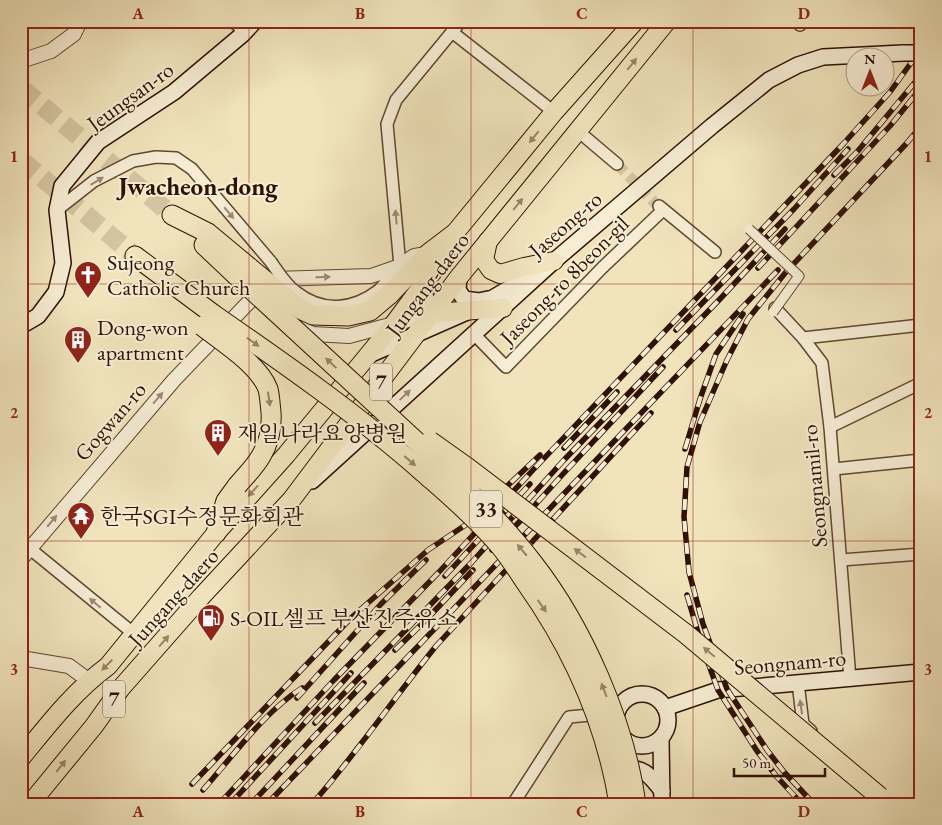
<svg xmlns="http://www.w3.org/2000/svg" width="942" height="825" viewBox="0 0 942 825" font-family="'EB Garamond','Noto Serif KR',serif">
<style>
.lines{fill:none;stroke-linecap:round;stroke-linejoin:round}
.minor-tunnel{stroke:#d4c4a1;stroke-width:11;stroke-dasharray:11 5.5;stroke-linecap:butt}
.trunk-tunnel{stroke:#d4c4a1;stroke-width:19;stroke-dasharray:19 9;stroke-linecap:butt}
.minor-casing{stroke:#604630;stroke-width:14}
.tertiary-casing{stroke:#604630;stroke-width:16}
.secondary-casing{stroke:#2f1101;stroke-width:18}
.primary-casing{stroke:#2f1101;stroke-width:20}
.trunk-casing{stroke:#2f1101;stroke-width:21}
.minor{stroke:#f6edd4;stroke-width:11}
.tertiary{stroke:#f6edd4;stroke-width:14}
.secondary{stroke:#f6edd4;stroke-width:15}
.primary{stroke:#f1e4bd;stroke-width:18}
.trunk{stroke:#f1e4bd;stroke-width:19}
.rail-casing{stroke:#2f1101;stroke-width:5.5}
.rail{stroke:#f6edd4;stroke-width:4;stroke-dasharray:11;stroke-linecap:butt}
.pedestrian-bridge-casing{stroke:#604630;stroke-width:11;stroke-linecap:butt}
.minor-bridge-casing{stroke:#604630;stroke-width:14;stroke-linecap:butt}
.secondary-bridge-casing{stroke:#2f1101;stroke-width:18;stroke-linecap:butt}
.trunk-bridge-casing{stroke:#2f1101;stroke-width:21;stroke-linecap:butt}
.pedestrian-bridge{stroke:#f6edd4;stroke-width:9}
.minor-bridge{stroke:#f6edd4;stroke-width:11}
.secondary-bridge{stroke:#f6edd4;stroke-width:15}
.trunk-bridge{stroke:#f1e4bd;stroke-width:19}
.oneway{fill:#9a8568}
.oneway2{fill:#9c8a75}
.grid{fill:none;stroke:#8f2418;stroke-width:1;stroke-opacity:0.55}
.labels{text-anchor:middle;stroke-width:4;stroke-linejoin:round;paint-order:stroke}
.shield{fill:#f6edd4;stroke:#6b5340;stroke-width:1}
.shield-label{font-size:21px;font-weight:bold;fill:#2f1101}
.street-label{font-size:22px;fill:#2f1101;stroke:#f6edd4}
.poi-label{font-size:22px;fill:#2f1101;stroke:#f6edd4;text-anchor:start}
.quarter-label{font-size:25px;font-weight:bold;fill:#2f1101;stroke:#f6edd4}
.neatline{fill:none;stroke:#8f2418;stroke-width:2}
.grid-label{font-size:16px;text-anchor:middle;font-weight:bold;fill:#8f2418}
</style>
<rect width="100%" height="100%" fill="#f1e4bd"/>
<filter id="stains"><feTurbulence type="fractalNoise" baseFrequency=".004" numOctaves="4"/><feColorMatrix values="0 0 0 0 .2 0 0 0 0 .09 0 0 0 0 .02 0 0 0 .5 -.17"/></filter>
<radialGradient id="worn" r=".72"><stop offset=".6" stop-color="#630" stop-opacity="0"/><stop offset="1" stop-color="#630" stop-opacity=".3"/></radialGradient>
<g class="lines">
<polyline class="minor-tunnel" points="617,164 657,205"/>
<g class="trunk-tunnel">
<polyline points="21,88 172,215"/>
<polyline points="21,160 135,256"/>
</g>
<defs>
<g id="minor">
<polyline points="230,21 238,25 243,34"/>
<polyline points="796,21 800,25 804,21"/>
<polyline points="452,32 554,112"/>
<polyline points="578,131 617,164"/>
<polyline points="659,206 715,252"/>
<polyline points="57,210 94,181 133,161 156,157 176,158 192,169 271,262"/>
<polyline points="379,290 400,266 387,124 396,100 461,21"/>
<polyline points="775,308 803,338 822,363 830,427 850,679"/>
<polyline points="473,333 506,367 603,267 663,210"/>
<polyline points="803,338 921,325"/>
<polyline points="830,427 921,383"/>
<polyline points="834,469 921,460"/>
<polyline points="29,548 133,633"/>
<polyline points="841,560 921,554"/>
<polyline points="798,683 803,724 811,731"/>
<polyline points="513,804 569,717 601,714"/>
</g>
<g id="tertiary">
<polyline points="21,61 51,51 74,34 80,21"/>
<polyline points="298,327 313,334 349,336 434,313"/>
<polyline points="21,559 174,380 248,303 274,279 371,276 400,266 414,256 429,253"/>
<polyline points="21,658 69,666 88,680"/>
</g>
<g id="secondary">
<polyline points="459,277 458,290 464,299 479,301 488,299"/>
<polyline points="21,326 38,316 56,292 63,263 57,210 62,186 98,142 174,92 243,34 255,21"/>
<polyline points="367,356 474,309 525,279"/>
<polyline points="312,481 554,261 712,126 769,80 798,65 823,57 903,53"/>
<circle cx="642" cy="720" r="26"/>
<polyline points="665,708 718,690 921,672"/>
<polyline points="661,739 662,804"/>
<path d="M621,770c20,-6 30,6 41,21"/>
</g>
<g id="primary">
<polyline points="488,241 484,260 491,270 500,274 524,267 554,261"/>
<polyline points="422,286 425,302 434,313 503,308"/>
<path d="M21,758c27,-33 52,-66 87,-92l108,-133 70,-78 107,-130 49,-66 12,-25 100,-122 81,-91"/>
<polyline points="30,804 94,726 121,688 201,597 292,499 459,277 667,21"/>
</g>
<g id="trunk">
<polyline points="172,215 208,233 250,268"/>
<polyline points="204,245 240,279"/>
<polyline points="135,256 213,314"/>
<polyline points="389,295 429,253 454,234"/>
<polyline points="216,533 226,501 237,486"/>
</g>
</defs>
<use href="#minor" class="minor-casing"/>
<use href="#tertiary" class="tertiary-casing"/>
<use href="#secondary" class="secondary-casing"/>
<use href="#primary" class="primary-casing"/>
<use href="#trunk" class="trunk-casing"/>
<use href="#minor" class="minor"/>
<use href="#tertiary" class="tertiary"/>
<use href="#secondary" class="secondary"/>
<use href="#primary" class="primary"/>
<use href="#trunk" class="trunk"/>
<defs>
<g id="rail">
<polyline points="834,175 857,152 921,75"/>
<polyline points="758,268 890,126 921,88"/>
<polyline points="676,330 794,209 848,149"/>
<polyline points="564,448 617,392"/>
<polyline points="685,449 700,399 716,354 743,314"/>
<polyline points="492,550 526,515 563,474 663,367"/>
<polyline points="445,576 530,484"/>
<polyline points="687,595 702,646 718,690 757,751 777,777 802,804"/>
<polyline points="395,650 426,620 473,570"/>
<polyline points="297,698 381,604 426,560"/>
<polyline points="315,723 472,562 563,461 720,299 785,229"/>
<polyline points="192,784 352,617 428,550 467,524 540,455"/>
<path d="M203,790c30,-34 61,-78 99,-102"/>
<polyline points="219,804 334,680 439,572 533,470 845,142 890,92 921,49"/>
<polyline points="230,804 351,673"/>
<polyline points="251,804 364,683"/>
<polyline points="267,804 778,270"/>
<path d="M312,804c45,-51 82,-106 124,-158l215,-233"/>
<polyline points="814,804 784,772 767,750 727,689 703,624 689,572 684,517 687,467 700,422 727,360 748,319 786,272 906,144 921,126"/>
</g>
</defs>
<use href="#rail" class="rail-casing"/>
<use href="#rail" class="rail"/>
<defs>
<polyline id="pedestrian-bridge" points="749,229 799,276 773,312"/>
<path id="minor-bridge" d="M271,262c7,10 15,23 25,30 27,21 57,18 83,-2"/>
<polyline id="secondary-bridge" points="903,53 921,53"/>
<g id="trunk-bridge">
<polyline points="250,268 300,309 313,315 348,316 370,311 389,295"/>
<path d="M240,279c51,47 102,94 153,141 49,45 99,90 140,143 50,64 92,160 103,241"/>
<path d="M213,314c72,50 144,100 211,159 26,23 53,46 76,73 10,12 18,25 26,37 48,68 80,139 93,221"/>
<path d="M202,326c21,16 57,39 66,63 2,8 2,15 3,23 1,15 -2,31 -10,44 -6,11 -16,20 -24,30"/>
<polyline points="430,441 468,468 686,634 880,797"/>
</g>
</defs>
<use href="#pedestrian-bridge" class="pedestrian-bridge-casing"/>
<use href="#minor-bridge" class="minor-bridge-casing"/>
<use href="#secondary-bridge" class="secondary-bridge-casing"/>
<use href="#trunk-bridge" class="trunk-bridge-casing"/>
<use href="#pedestrian-bridge" class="pedestrian-bridge"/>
<use href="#minor-bridge" class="minor-bridge"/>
<use href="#secondary-bridge" class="secondary-bridge"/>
<use href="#trunk-bridge" class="trunk-bridge"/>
</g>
<defs><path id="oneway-solid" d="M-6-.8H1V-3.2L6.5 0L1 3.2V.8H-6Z" transform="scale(1.25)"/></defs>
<g class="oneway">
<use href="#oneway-solid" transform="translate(632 64) rotate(-51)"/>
<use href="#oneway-solid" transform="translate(534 137) rotate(129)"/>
<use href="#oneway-solid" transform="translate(518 204) rotate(-51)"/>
<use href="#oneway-solid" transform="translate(253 342) rotate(35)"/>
<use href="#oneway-solid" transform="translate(331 363) rotate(-137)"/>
<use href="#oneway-solid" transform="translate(269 399) rotate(82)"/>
<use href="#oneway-solid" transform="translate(410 461) rotate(41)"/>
<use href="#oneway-solid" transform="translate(253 491) rotate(132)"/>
<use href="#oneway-solid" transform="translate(522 550) rotate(-130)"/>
<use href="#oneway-solid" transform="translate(580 553) rotate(-143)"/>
<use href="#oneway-solid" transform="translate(542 606) rotate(55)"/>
<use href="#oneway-solid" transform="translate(164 641) rotate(-49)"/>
<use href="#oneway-solid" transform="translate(709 652) rotate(-140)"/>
<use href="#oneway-solid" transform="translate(107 665) rotate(135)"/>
<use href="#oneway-solid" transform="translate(604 690) rotate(-111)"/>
<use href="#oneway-solid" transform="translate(61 766) rotate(-51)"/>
</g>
<g class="oneway2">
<use href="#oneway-solid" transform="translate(97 181) rotate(-31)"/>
<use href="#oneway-solid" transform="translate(229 213) rotate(50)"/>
<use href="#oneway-solid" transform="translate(396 217) rotate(-95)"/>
<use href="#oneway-solid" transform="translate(323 277) rotate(-2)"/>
<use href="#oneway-solid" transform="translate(405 395) rotate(-43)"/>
<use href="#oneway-solid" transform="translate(158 398) rotate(-49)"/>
<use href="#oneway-solid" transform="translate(52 521) rotate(-50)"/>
<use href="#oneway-solid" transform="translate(95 603) rotate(-140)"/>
<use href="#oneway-solid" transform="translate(801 707) rotate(-98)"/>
</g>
<path class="grid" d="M249,21v783M471,21v783M693,21v783M21,284h900M21,541h900"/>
<defs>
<symbol id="church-pin" viewBox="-11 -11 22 30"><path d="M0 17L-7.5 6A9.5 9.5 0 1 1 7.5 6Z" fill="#8f2418" stroke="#f6edd4"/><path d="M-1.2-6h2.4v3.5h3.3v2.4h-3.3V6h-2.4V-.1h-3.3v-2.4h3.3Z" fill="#fff"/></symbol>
<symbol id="building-pin" viewBox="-11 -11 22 30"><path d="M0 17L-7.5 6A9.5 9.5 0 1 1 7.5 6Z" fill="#8f2418" stroke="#f6edd4"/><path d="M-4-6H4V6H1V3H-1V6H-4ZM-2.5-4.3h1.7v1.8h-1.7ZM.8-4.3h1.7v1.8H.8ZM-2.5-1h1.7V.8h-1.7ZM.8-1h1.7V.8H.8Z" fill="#fff"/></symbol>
<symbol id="temple-pin" viewBox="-11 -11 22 30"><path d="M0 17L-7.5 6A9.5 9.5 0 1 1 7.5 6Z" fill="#8f2418" stroke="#f6edd4"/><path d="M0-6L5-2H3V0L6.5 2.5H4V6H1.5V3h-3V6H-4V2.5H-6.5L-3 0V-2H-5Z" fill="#fff"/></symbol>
<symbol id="fuel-pin" viewBox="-11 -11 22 30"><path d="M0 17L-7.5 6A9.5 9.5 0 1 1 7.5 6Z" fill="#8f2418" stroke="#f6edd4"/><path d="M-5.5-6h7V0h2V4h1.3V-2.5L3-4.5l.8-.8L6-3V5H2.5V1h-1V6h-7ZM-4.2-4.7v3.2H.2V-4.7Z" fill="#fff"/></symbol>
</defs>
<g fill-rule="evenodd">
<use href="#church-pin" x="72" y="259" width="32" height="43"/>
<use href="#building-pin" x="62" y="324" width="32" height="43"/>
<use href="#building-pin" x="202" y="417" width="32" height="43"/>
<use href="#temple-pin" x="65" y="500" width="32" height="43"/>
<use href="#fuel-pin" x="195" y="602" width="32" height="43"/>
</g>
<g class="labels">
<g class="shield">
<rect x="370" y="363.5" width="22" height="37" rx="4"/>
<rect x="470" y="490.5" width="32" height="37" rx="4"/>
<rect x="103" y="680.5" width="22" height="37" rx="4"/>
</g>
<g class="shield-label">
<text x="381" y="389">7</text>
<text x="486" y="516">33</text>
<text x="114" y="706">7</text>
</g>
<g class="street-label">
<text transform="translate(130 96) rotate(-36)" y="8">Jeungsan-ro</text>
<text transform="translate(565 224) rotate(-41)" y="8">Jaseong-ro</text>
<text transform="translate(564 280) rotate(-45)" y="8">Jaseong-ro 8beon-gil</text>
<text transform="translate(427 284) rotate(-53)" y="8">Jungang-daero</text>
<text transform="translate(110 421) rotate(-49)" y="8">Gogwan-ro</text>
<text transform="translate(814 486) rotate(-95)" y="8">Seongnamil-ro</text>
<text transform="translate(173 597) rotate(-48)" y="8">Jungang-daero</text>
<text transform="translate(790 662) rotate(-5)" y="8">Seongnam-ro</text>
</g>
<g class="poi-label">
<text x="107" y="270">Sujeong<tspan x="107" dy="25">Catholic Church</tspan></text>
<text x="97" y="335">Dong-won<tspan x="97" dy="25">apartment</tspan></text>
<text x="237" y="441">재일나라요양병원</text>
<text x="100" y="524">한국SGI수정문화회관</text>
<text x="230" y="626">S-OIL셀프 부산진주유소</text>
</g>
<g class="quarter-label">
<text x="198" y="195">Jwacheon-dong</text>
</g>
</g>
<rect width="942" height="825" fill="none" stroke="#f1e4bd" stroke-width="55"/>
<g transform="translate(870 72)"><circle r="24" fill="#f6edd4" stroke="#a69580"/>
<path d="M0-4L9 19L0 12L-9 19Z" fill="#8f2418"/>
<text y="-8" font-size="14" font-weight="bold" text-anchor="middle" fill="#2f1101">N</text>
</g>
<path d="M734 768v8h91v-8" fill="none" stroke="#2f1101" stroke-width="2.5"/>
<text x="742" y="768" font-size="15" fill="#2f1101" stroke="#f6edd4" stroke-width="4" paint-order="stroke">50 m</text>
<rect x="28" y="28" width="886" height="770" class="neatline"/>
<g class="grid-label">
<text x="138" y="19">A</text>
<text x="360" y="19">B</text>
<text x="582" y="19">C</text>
<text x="804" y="19">D</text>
<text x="14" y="162">1</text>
<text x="928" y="162">1</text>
<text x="14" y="418">2</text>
<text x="928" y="418">2</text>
<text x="14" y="675">3</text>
<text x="928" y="675">3</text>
<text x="138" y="817">A</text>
<text x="360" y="817">B</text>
<text x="582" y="817">C</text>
<text x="804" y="817">D</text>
</g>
<rect width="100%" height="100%" filter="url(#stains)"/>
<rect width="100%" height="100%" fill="url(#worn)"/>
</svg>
